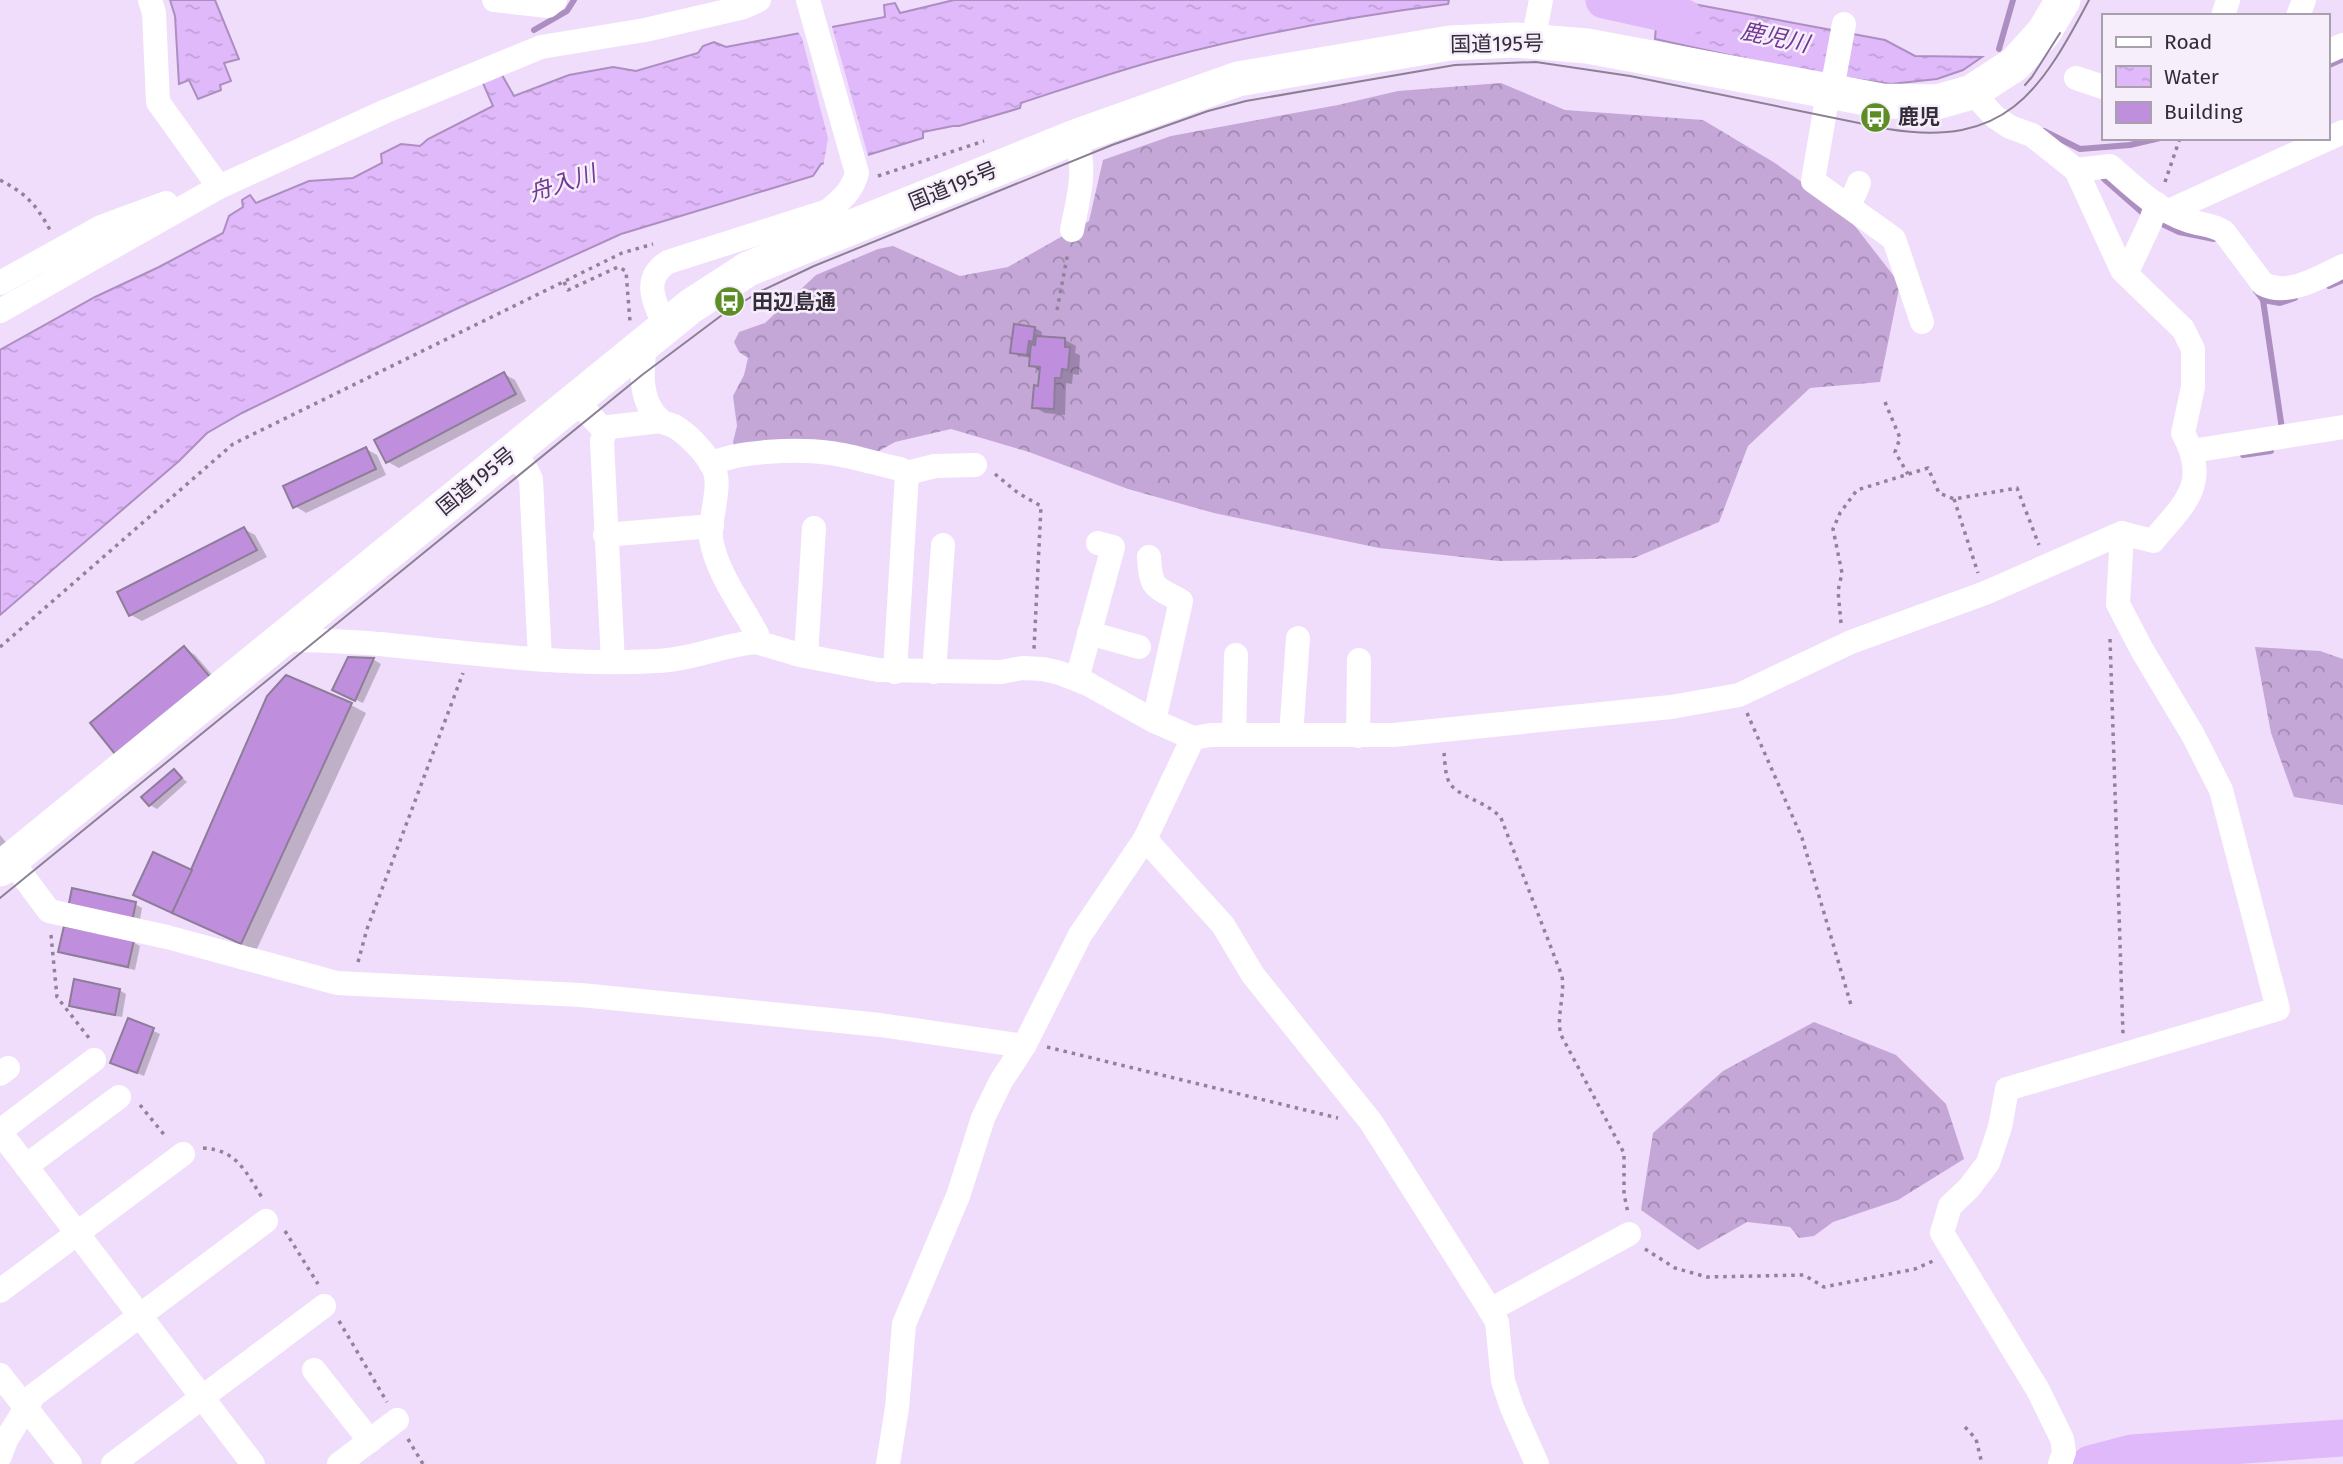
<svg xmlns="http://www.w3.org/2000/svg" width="2343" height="1464" viewBox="0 0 2343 1464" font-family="'Fira Sans','Noto Sans JP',sans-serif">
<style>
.forest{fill:url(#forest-crowns)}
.water{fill:url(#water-ripples);stroke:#ac8fc0;stroke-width:2}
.pier{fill:#efddfb}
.shadow{fill:#0003}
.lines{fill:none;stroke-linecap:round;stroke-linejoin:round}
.stream{stroke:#ac8fc0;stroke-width:6}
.river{stroke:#e0b9fa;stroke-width:37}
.building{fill:#bf8fde;stroke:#8d7d98;stroke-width:2}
.path{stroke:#908398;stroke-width:3.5;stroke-dasharray:3.5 5;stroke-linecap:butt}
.minor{stroke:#fff;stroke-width:24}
.highway{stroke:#fff;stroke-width:35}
.tram{stroke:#8c8094;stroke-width:2}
.labels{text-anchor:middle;stroke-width:5;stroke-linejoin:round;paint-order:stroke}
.street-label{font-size:21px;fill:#342d39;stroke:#f6effb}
.poi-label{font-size:21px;font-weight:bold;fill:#342d39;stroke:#f6effb;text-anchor:start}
.water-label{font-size:23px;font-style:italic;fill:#733894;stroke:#f6effb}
</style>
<defs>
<pattern id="forest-crowns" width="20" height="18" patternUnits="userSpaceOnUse" patternTransform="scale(1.75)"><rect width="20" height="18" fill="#c4a7d7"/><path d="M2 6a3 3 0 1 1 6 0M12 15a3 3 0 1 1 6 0" fill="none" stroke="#a088af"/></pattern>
<pattern id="water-ripples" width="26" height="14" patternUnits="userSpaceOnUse" patternTransform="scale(1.75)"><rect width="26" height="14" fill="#e0b9fa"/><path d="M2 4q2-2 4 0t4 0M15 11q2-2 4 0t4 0" fill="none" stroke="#c19fd7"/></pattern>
</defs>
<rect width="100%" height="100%" fill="#efddfb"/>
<g class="forest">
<polygon points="1501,83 1565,110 1703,120 1775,163 1844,212 1900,284 1880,382 1810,388 1748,446 1719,522 1634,558 1499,561 1379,548 1214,513 1128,489 1029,452 951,429 895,442 870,456 734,448 733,442 737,426 733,396 744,375 748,358 739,352 734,342 739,332 765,323 816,275 878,249 893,246 960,276 1008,267 1089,221 1103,160 1171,136 1338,105 1398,91"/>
<polygon points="2255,647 2320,651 2343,659 2343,805 2294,797 2271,733"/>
<polygon points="1814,1022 1896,1055 1946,1104 1964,1159 1898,1200 1833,1222 1814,1236 1799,1238 1790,1227 1747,1222 1698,1250 1641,1210 1653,1133 1723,1071"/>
</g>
<g class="water">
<polygon points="170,0 215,0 239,59 224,63 231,81 220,85 221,90 198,99 189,80 179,84 175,16"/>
<path d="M954,0h495l-1,4c-94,12 -187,29 -279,53 -50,13 -99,30 -148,46l-1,5 -61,18h-6l-30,6v6l-55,17 -47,9 -8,12 -192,58 -165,75 -214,104 -35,20 -28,28 -179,154v-265l95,-53 64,-30 64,-34 6,-17 14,-9 -1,-7 8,-5 6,8 53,-22 44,-3 29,-15 -1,-9 20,-10 19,2 8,-7 65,-33 -11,-25 20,-6 12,21 55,-21 44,-8 23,4 62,-18 5,-7 11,-4 12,5 159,-30 -1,-12 11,-2 5,10z"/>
<polygon points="1606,0 1672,0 1885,40 1915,56 1982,57 1963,70 1937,79 1891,84 1811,73 1655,39 1657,12"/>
</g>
<polygon class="pier" points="831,23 869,159 823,168 828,138 802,38 796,29"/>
<g class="shadow">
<polygon points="1035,328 1042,332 1041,338 1065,340 1076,346 1075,353 1080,355 1079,375 1073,374 1072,384 1066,383 1065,415 1045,413 1034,407 1040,388 1041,372 1030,365 1031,358 1019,356 1012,352"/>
<polygon points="504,374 515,380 526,401 399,468 388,462"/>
<polygon points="366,449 377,455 386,475 306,513 295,506"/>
<polygon points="244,529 255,535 267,557 142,621 131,615"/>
<polygon points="184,648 195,655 220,684 128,759"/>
<polygon points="349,659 374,660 381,664 363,703 341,693"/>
<polygon points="351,705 366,713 256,951 183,917"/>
<polygon points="174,771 187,782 157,809 150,805"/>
<polygon points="0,835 15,853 0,865"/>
<polygon points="135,904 142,908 139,925 77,911"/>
<polygon points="133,942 140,946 135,970 67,955 60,951"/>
<polygon points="119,990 126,994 122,1017 78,1009 71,1005"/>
<polygon points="129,1020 160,1034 144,1076 119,1066"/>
</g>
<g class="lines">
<g class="stream">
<polyline points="534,30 567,11 574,0"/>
<polyline points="1999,49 2013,0"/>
<polyline points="2327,66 2343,59"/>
<polyline points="2044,131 2080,149 2130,145 2160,138"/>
<polyline points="2104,179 2145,215"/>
<polyline points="2158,222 2179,232 2214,239"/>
<polyline points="2329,286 2343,280"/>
<polyline points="2256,291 2263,300 2280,303 2295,298"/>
<polyline points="2263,300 2282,429"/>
<polyline points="2243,455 2271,451"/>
</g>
<g class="river">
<polyline points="1604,0 1685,18"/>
<polyline points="2090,1464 2132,1453 2343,1438"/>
</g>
</g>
<g class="building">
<polygon points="1014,324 1035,327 1033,342 1029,341 1027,355 1010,353"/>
<polygon points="1036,336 1065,338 1065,347 1070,347 1068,370 1062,369 1061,378 1055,378 1054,409 1032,408 1034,385 1038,386 1040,367 1029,366 1031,344 1035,345"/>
<polygon points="504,372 516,394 386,463 374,440"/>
<polygon points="366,447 376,469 293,508 283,486"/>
<polygon points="244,527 257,550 129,616 117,592"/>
<polygon points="184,646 210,677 115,754 90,723"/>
<polygon points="348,657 374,658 355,701 332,690"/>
<polygon points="286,675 352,703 241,944 172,913 267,696"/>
<polygon points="174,769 182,778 149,806 141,797"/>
<polygon points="153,852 192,870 172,913 133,895"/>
<polygon points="72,888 136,902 132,922 68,908"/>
<polygon points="64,926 134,940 128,967 58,952"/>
<polygon points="74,979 120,989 115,1015 69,1006"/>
<polygon points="128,1018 154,1028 137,1073 110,1063"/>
</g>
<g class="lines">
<g class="path">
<polyline points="878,176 984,141"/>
<path d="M0,180c25,13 36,24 50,50"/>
<polyline points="2165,182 2180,138"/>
<polyline points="564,282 568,290 618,267 626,271 630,322"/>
<polyline points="1057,310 1068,252"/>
<polyline points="1885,402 1900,438 1895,452 1908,474"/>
<polyline points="995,474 1018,493 1041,506 1034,649"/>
<polyline points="1954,499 1978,573"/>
<polyline points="1841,623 1838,591 1842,573 1833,529 1840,513 1857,490 1928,468 1939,493 1954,499 2017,488 2039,545"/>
<polyline points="2110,639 2123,1034"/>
<polyline points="0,647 233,444 622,253 653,244"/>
<polyline points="1747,713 1802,838 1851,1005"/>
<path d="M1444,753c1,9 1,21 5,29 8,15 38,19 52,36l61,158c3,21 -6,40 -1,59l63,118v41l4,19"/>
<polyline points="51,935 57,997 89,1038"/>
<polyline points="358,962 367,929 463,673"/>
<polyline points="1047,1047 1338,1118"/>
<polyline points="140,1105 166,1137"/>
<path d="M203,1148c35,2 43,25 60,51"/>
<polyline points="285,1231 318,1284"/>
<polyline points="1645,1249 1675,1268 1707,1277 1804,1275 1824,1287 1915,1269 1933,1261"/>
<polyline points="339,1321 387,1402"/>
<polyline points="1965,1427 1976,1439 1982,1464"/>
<polyline points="408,1439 423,1464"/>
</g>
<g class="minor">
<polyline points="150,0 154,13 158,102 219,187"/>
<polyline points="494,0 548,6 555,0"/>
<polyline points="2223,16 2228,0"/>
<polyline points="2298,16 2304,0"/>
<polyline points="1844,24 1835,73 1828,93 1813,181 1894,239 1922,322"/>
<polyline points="1533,41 1541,0"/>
<polyline points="2327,52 2343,45"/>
<polyline points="2076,78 2103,87"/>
<path d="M1972,92l23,25 15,10 22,8 44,35 34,-4c23,20 47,44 77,54 13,5 26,4 37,12l39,52c25,13 57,-7 80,-18"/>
<polyline points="1844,203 1854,195 1859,183"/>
<polyline points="2169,211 2343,132"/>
<path d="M1072,230c6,-31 16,-63 3,-93"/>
<polyline points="2126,274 2150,223 2157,204"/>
<polyline points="0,283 101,227 166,203"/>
<polyline points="0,311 219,187 386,111 541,47 645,30 744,7 759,0"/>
<path d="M665,328c-9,-25 -25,-48 3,-66l160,-51c14,-12 24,-20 29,-38l-49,-173"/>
<path d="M645,344c-3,25 -7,57 15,76 3,3 9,4 14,6 14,8 33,28 40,43 8,18 -5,49 -3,69 5,34 30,66 46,96l-1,8 44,13 78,15 123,2 21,-4 21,1 17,4 28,11 66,37 39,17 -48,101 -65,96 -56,111 -23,35 -18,37 -25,78 -54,128 -7,84 -9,56"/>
<polyline points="576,401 605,431"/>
<polyline points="2192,451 2343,427"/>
<polyline points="511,453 526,469 531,479 540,659"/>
<path d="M711,464c28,-14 89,-15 119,-11 24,3 47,11 70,16l7,4 -12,199"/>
<polyline points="907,473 935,466 975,465"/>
<polyline points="605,535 712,526"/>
<path d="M1149,557c2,32 5,29 32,44l-27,120"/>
<polyline points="1089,633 1139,647"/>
<path d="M282,639c36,2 72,2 107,6 89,9 178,21 267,16 34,-1 66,-16 100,-19"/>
<polyline points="806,656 814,528"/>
<polyline points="613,662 602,441 605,431 609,427 661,421"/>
<polyline points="934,672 943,545"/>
<polyline points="1077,679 1113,547 1098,543"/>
<polyline points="1234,735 1236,655"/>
<polyline points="1291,735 1298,638"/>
<polyline points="1358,736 1359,660"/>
<polyline points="1193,738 1211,735 1393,735 1671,707 1739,695 1851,642 1985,593 2122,533"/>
<polyline points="1145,839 1223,925 1253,975 1371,1122 1487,1305 1497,1322 1503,1381 1512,1408 1537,1464"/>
<polyline points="11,860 49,911 167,937 337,983 581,995 880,1025 1024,1046"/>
<polyline points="0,1074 8,1068"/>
<polyline points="0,1131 94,1060"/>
<polyline points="0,1132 253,1464"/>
<polyline points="26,1166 119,1097"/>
<polyline points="0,1291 183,1154"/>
<polyline points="1490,1310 1629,1234"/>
<polyline points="314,1370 370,1441"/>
<polyline points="0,1375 70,1464"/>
<polyline points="0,1456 6,1440 34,1395 266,1221"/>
<polyline points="113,1464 324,1306"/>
<polyline points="339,1464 397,1420"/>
<path d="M2060,1464l4,-12 -2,-13 -24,-49 -96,-157 8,-27 19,-18 19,-25 12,-36 7,-38 271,-80 -57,-219 -28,-55 -51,-85 -24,-46 4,-71 31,8c31,-37 58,-57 30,-108l10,-46v-38l-10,-20 -61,-59 -46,-100"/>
</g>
<polyline class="highway" points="0,869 691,306 748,269 1075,137 1238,79 1450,43 1515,40 1587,46 1882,101 1937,102 1972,92 2015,64 2044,32 2063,0"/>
<g class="tram">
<polyline points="2025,85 2032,77 2060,33"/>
<path d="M0,898l642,-523 84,-63 35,-21 53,-25 298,-121 96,-34 38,-10 209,-36 81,-3 94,14 258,53c117,19 152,-36 201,-129"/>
</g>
</g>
<defs>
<symbol id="bus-disc" viewBox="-11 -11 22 22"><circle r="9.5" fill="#5d8e25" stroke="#f6effb"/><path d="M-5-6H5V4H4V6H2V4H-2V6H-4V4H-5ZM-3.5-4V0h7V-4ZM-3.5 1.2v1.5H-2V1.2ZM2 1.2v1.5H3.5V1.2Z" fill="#fff"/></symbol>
</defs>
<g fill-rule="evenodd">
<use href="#bus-disc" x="1858" y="100" width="35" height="35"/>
<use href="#bus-disc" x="712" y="284" width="35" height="35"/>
</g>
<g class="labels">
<g class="street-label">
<text transform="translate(1497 44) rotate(-1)" y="7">国道195号</text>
<text transform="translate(953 186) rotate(-22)" y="7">国道195号</text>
<text transform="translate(476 481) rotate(-39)" y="7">国道195号</text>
</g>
<g class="poi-label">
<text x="1898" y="124">鹿児</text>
<text x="752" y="309">田辺島通</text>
</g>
<g class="water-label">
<text transform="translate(1775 37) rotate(12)" y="8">鹿児川</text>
<text transform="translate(562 183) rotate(-18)" y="8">舟入川</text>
</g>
</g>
<rect x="2102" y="14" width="228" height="126" fill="#f6effb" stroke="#a8a1ad" stroke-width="2"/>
<rect x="2116" y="37" width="35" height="10" fill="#ffffff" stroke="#a8a1ad" stroke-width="2"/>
<text x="2164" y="49" font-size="21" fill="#342d39">Road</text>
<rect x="2116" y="66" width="35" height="21" fill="url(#water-ripples)" stroke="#a8a1ad" stroke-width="2"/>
<text x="2164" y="84" font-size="21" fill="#342d39">Water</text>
<rect x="2116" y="102" width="35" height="21" fill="#bf8fde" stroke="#a8a1ad" stroke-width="2"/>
<text x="2164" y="119" font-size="21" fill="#342d39">Building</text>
</svg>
